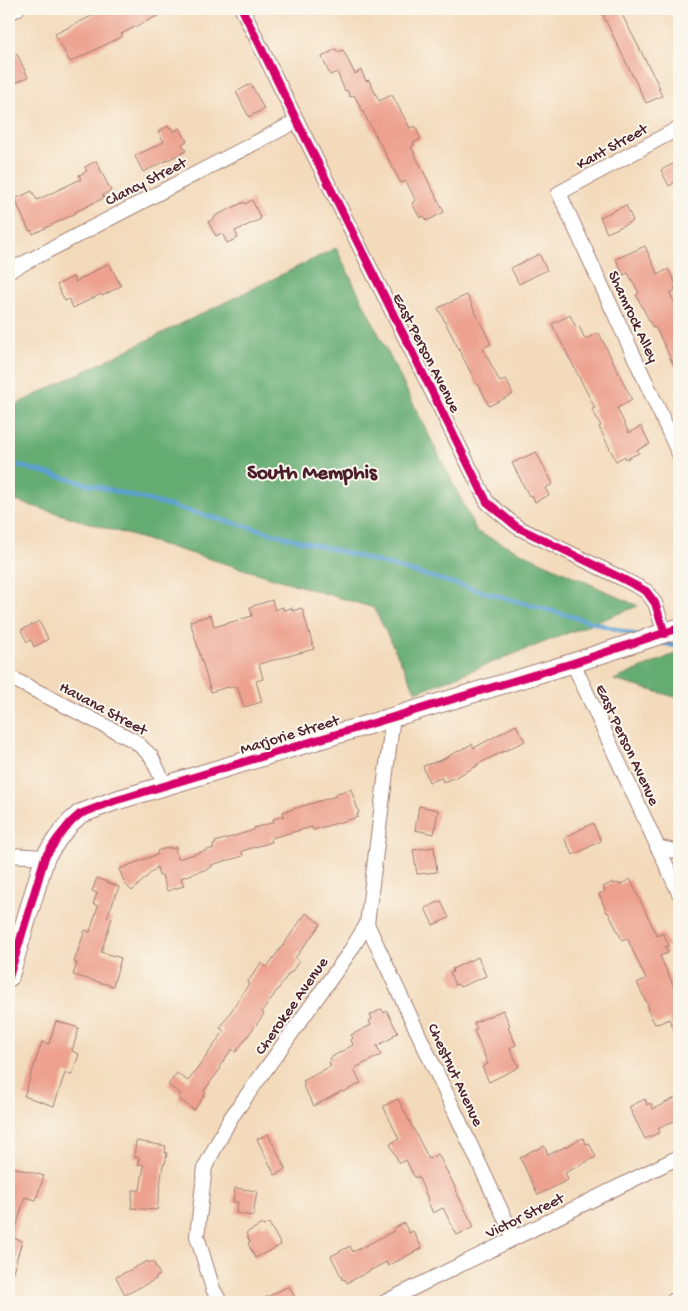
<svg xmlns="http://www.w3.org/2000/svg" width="688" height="1311" viewBox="0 0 688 1311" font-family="'Gochi Hand',sans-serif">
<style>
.forest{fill:#65ac73;stroke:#58664f}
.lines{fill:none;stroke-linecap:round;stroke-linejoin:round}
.stream{stroke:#5ca1d1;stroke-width:4.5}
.building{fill:#eda18e}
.street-casing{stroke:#9e7c73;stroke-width:16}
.secondary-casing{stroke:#9e7c73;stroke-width:21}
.street{stroke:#fff;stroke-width:14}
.secondary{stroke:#fff;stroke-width:19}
.cycleway-casing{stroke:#fbf7ec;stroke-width:11}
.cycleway{stroke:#d6006c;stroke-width:8}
.labels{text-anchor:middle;stroke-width:4;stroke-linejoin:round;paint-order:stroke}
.street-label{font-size:16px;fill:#4a1f2b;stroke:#fbf7ec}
.district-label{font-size:21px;font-weight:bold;fill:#4a1f2b;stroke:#fbf7ec}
</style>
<rect width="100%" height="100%" fill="#fbf7ec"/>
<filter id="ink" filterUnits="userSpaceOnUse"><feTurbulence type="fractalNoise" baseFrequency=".02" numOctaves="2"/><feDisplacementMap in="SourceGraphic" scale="10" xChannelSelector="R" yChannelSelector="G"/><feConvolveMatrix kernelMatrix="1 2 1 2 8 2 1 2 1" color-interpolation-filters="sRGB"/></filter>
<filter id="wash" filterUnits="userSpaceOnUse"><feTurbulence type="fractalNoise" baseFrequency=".0096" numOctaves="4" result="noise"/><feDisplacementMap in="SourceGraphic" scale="20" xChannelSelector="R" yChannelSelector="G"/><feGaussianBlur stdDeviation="1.12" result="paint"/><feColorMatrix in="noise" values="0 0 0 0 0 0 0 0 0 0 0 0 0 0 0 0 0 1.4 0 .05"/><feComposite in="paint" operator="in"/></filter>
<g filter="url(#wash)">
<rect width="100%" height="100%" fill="#f3dabb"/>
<g class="forest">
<polygon points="336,248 477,532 638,606 416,692 374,608 9,499 9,408"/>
<polygon points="679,652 679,698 614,680"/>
</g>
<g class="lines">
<g class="stream">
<polyline points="9,463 346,553 637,635"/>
<polyline points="659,642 679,647"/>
</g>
</g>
<g id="blocks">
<g class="building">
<polygon points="106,9 171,9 121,34 123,36 70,62 55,34"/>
<polygon points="600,9 619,9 660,88 658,88 662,96 646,103"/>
<polygon points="336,49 338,52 343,50 355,74 361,70 366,81 369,80 379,101 392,95 410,128 415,126 421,139 413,143 414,145 411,147 444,212 427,221 424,216 420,218 412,203 416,201 406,181 401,183 354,95 350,97 347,90 345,91 337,72 330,75 322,57"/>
<polygon points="17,54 28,77 9,86 9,58"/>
<polygon points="251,84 264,109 249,117 236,92"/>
<polygon points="168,126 169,128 171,127 173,132 180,128 187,141 182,144 186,151 143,172 135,156 164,142 158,132"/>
<polygon points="96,161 111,191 103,195 104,198 75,212 76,213 62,220 33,234 31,230 29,231 15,199 32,191 37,200 81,179 79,175 87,171 85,167"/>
<polygon points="679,161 679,180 669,186 661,170"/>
<polygon points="252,200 261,219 235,231 238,238 227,243 222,233 216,236 208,222 215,218 215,216 244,202 245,204"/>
<polygon points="626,205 633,221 607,233 600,217"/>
<polygon points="645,246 658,275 668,269 677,286 674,287 676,290 670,293 679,312 679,376 658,332 655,327 653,328 636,295 639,293 628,273 623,275 616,259"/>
<polygon points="539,254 547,270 519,284 511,268"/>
<polygon points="109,263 121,286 102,296 101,294 73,308 69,299 65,301 57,285 73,277 75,282"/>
<polygon points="467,295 491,344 483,348 500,382 506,379 513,394 489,406 479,385 477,385 438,308"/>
<polygon points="570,315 576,327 579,326 585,339 599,333 632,400 617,408 629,433 641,426 650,444 637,450 639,453 626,459 625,456 616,461 599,427 601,426 592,409 595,408 552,324"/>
<polygon points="536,452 553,484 545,488 549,495 535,502 532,495 529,496 512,463"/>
<polygon points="272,600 275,610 283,607 283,610 292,608 292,611 302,608 314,649 259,664 263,679 256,681 262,702 244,707 237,686 229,688 228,687 211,692 190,621 211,615 214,627 252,616 250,607"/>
<polygon points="39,621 48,639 34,647 31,640 27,642 21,630"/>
<polygon points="516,725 525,741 476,765 477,766 456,777 443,782 442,778 429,782 423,766 441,760 472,744 474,748"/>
<polygon points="351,789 359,813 357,814 358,817 313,830 312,827 271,838 272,842 242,851 243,856 211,865 212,867 181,878 184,886 167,891 162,875 159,876 157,867 132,891 125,884 119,869 158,854 157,851 170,847 171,849 177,847 175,850 178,859 214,848 213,845 216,844 215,842 254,830 254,828 274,822 273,819 284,816 283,812 336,796 336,794 337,793"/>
<polygon points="419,806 438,810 434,834 415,830"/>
<polygon points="593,823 601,841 573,855 564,838"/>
<polygon points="434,847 437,872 417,874 413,850"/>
<polygon points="97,878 119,887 107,917 112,918 101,952 121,958 113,986 73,975 77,963 74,962 85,930 90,932 98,906 93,904 97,893 92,891"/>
<polygon points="630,879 657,936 663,933 669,946 665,947 668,953 660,956 679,998 679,1041 669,1019 658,1024 658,1023 655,1024 647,1009 649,1008 637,983 646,979 627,938 622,940 608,912 607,913 602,901 599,894 605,891 603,887 613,882 614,884 618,883 619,885"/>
<polygon points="441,901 449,918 433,925 425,908"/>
<polygon points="306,913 321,924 295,958 299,961 291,973 290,972 262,1012 264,1014 236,1052 232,1049 219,1067 221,1068 204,1091 206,1093 194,1110 178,1098 181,1094 168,1085 177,1073 188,1081 195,1072 224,1031 220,1028 249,984 247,983 261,963 267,967"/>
<polygon points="478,957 486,976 460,987 458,984 455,985 450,973 453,972 452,969"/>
<polygon points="382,1009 384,1013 387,1011 398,1033 393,1035 393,1037 377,1046 381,1055 355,1068 356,1069 354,1070 361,1083 343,1092 342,1091 314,1106 303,1086 305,1085 303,1081 331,1066 329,1062 332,1061 330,1058 353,1045 351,1040 353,1038 351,1035 371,1025 369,1021 372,1019 370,1015"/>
<polygon points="503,1010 510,1026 508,1027 516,1045 510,1048 519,1067 489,1082 482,1067 488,1064 474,1030 477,1029 474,1023"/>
<polygon points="56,1021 79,1028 72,1051 79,1054 72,1075 65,1073 54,1106 24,1096 42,1042 49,1044"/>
<polygon points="679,1096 679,1119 658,1128 660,1132 645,1139 629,1107 645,1099 647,1105 650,1103 653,1109"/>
<polygon points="398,1099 429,1159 438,1154 457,1191 456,1191 474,1227 457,1235 443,1208 433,1213 427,1200 428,1199 418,1176 415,1178 406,1160 399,1163 390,1144 399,1139 384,1108 384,1106"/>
<polygon points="268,1134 286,1169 275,1175 257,1139"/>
<polygon points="583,1138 586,1144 589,1143 596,1157 565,1173 568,1180 538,1195 520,1158 535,1149 536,1150 544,1146 548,1155"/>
<polygon points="136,1141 166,1146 165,1153 167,1153 165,1164 163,1164 157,1210 131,1208 133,1190 140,1190 144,1165 138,1164 139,1158 134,1157"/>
<polygon points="9,1166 44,1176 36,1200 25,1197 13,1238 22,1241 12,1275 9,1275"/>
<polygon points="235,1188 257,1191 253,1216 236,1213 238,1202 233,1202"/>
<polygon points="269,1223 281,1245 255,1258 248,1243 250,1242 246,1233 262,1224 263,1226"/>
<polygon points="404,1223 409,1233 413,1231 422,1248 388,1266 386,1262 347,1283 345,1279 343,1280 331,1256 350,1246 353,1252 394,1231 393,1229"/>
<polygon points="148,1261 149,1263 153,1261 160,1275 156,1277 156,1279 125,1295 116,1277"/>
<polygon points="289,1286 297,1302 257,1302"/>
</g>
</g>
</g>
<g filter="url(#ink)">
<use href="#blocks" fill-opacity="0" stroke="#9e7c73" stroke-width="1"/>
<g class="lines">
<defs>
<g id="street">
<polyline points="242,9 297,121 487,502 517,527 621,578 646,591 655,603 665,634"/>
<polyline points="678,9 679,11"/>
<polyline points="9,13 17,9"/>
<polyline points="679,128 559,193 679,454"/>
<polyline points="9,271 297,121"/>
<polyline points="573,663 679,893"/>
<polyline points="9,677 135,741 151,756 165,785"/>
<polyline points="657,847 679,852"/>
<polyline points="9,855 45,857"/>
<polyline points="367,924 514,1238"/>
<polyline points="220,1302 213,1289 197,1236 205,1167 230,1119 349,953 367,924 393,716"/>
<polyline points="385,1302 679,1157"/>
<polyline points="671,1302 679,1298"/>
</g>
<polyline id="secondary" points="9,977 45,857 58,838 71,822 80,814 114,801 573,663 679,628"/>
</defs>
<use href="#street" class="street-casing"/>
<use href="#secondary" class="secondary-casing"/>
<use href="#street" class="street"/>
<use href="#secondary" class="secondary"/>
<defs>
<g id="cycleway">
<polyline points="242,9 297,121 487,502 517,527 621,578 646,591 655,603 665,634"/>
<polyline points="9,977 45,857 58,838 71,822 80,814 114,801 573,663 679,628"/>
</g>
</defs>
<use href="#cycleway" class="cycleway-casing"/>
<use href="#cycleway" class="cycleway"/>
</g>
</g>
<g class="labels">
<g class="street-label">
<text transform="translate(611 145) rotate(-29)" y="6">Kant Street</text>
<text transform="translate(145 180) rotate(-27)" y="6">Clancy Street</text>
<text transform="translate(635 316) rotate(65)" y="6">Shamrock Alley</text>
<text transform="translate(428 352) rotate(63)" y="6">East Person Avenue</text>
<text transform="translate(104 707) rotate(28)" y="6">Havana Street</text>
<text transform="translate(289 733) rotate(-17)" y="6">Marjorie Street</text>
<text transform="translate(629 744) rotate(65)" y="6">East Person Avenue</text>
<text transform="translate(290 1005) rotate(-55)" y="6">Cherokee Avenue</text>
<text transform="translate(457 1074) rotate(65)" y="6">Chestnut Avenue</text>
<text transform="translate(524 1214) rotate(-26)" y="6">Victor Street</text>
</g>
<g class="district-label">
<text x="312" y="478">South Memphis</text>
</g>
</g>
<rect width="688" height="1311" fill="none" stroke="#fbf7ec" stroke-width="30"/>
</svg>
